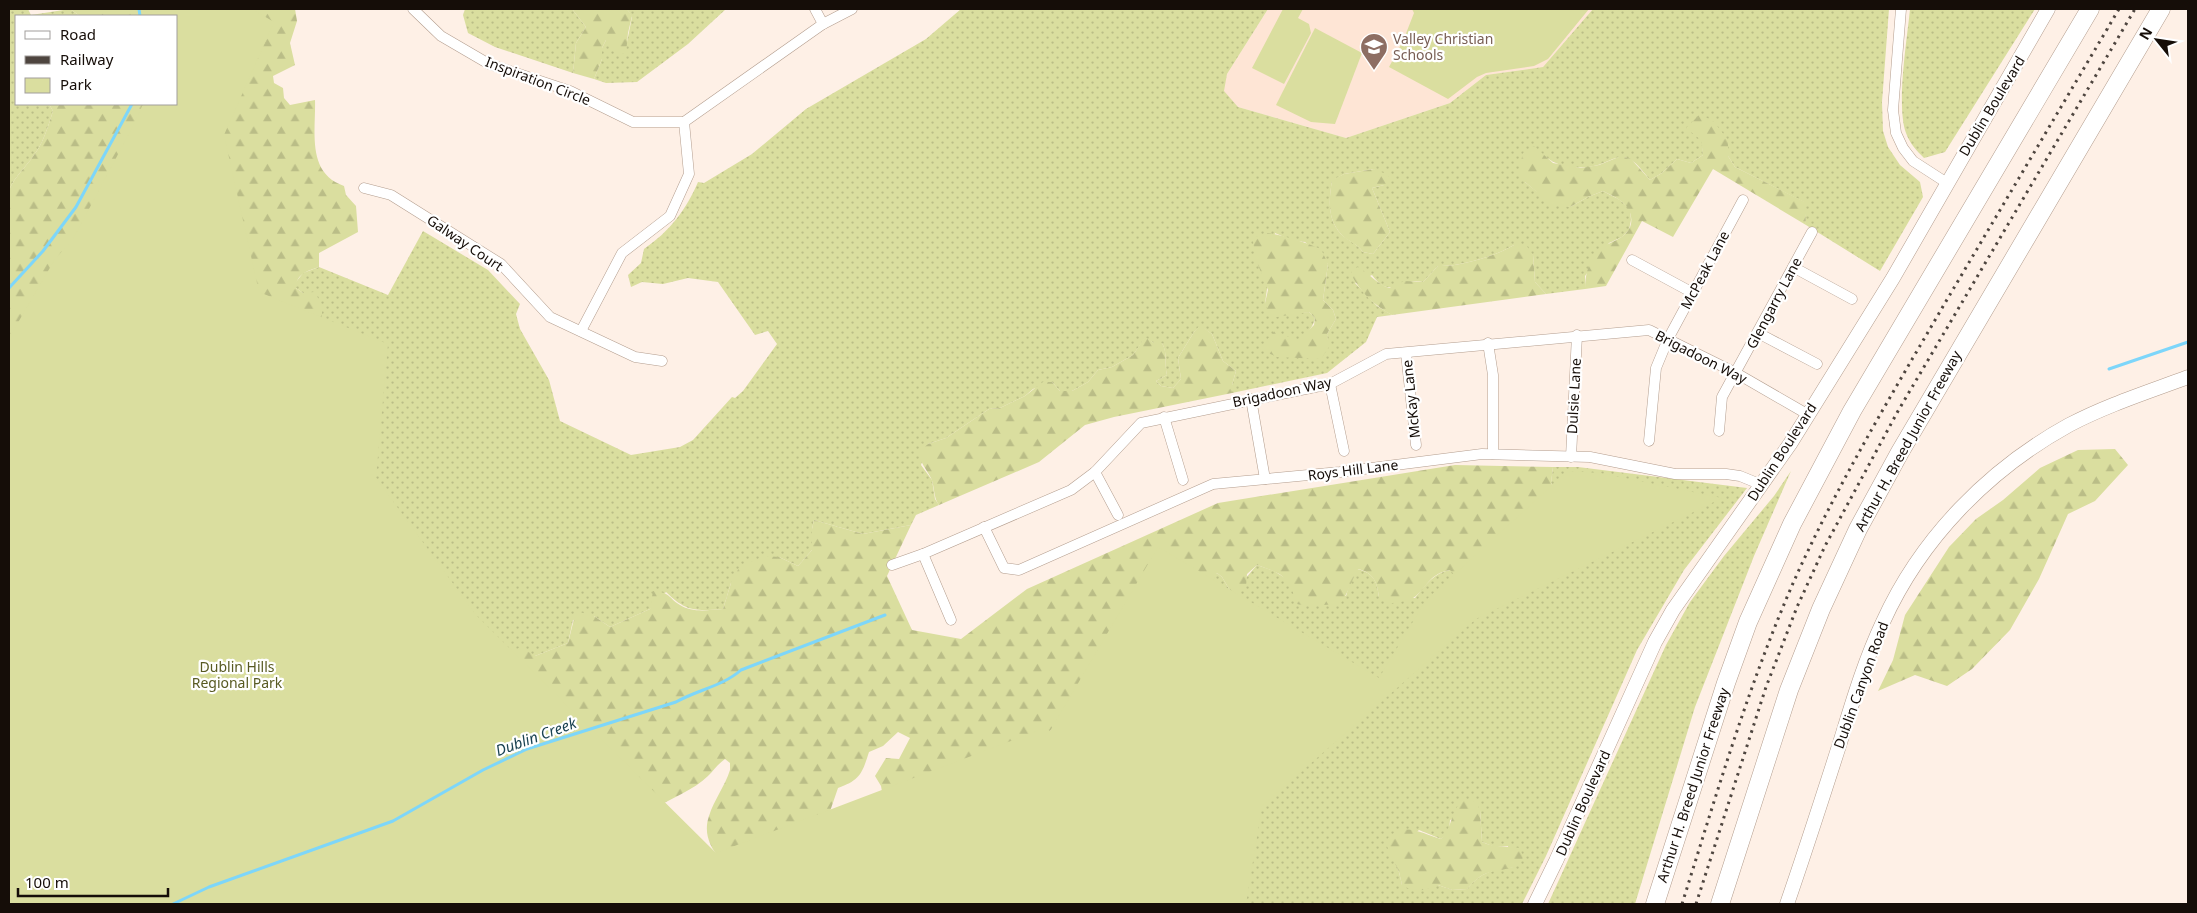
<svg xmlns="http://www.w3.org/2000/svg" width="2197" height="913" viewBox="0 0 2197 913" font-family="'Noto Sans',sans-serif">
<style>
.built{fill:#fee5d5}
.grass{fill:url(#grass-dots);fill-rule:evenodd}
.forest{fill:url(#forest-firs)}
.green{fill:#dade9f}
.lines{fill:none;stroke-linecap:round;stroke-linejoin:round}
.stream{stroke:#7dd6fa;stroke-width:3}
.street-casing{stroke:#b39d8e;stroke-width:11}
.secondary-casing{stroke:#b39d8e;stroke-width:15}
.highway-casing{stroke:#b39d8e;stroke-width:19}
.street{stroke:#fff;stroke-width:10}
.secondary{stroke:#fff;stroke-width:14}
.highway{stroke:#fff;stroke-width:18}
.rail{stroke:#4e453f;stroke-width:3;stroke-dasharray:2.5 5;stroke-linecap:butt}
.labels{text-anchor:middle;stroke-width:4.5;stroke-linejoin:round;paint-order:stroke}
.education-label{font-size:14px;fill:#785e54;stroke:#fff;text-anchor:start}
.street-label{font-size:14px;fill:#150d08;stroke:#fff}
.park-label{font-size:14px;fill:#585a22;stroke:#fff}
.water-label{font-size:15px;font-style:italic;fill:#1a4251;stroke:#fff}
</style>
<defs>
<pattern id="grass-dots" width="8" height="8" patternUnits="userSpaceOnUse" patternTransform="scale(1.25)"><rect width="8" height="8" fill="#dade9f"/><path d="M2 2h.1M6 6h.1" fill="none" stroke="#babd87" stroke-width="1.8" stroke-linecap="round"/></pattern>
<pattern id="forest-firs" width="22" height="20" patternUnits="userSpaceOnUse" patternTransform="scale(1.25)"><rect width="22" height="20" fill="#dade9f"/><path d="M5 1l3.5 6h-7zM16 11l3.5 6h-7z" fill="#babd87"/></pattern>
</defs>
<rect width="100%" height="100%" fill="#fef0e6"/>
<polygon class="built" points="1268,9 1593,9 1543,67 1486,75 1450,103 1346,138 1238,107 1223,91 1227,74"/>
<g class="grass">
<path d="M9,9h19l3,6 39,-6 10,7h-64v88h33l4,7c-5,15 -9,31 -19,44 -8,12 -19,21 -25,35z"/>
<polygon points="465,9 572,9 586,27 576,43 573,73 495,47 468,33 463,15"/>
<polygon points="627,9 726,9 688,44 637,82 606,83 594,79 602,59 602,48 606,40 627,42 632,17"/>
<path d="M961,9h307l-41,65 -3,17 14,16 108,31 104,-35 36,-28 57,-8 50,-58h296l-7,93 1,29 5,16 12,18 20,17 3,15 -43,74 -74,-46 -2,-23 -69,-35 -7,-11 -1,-16h-25l1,15 -12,8 -14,-4 -15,14 -12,7c-6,-7 -12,-16 -19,-20 -11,-8 -22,2 -33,5 -17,5 -39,3 -52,-8l-21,25 11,9 34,16 18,-10 15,-6 17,9 10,9 1,11 -2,10 -7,7 -13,6 -24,33v13l-39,5 -11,-12 -2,-27 -19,-10c-18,11 -55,22 -76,21l-15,16c-24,-5 -32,19 -51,-7l-17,8 22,23 15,9 -15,2 -11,25 -39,31 -95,20v-8l4,-14 -13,-10 -11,-27 -12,-8 -6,6 -16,26 3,21 -8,9 -12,-2 -5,-5 11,-6c-3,-12 1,-21 -5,-32h-8l-9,-5 -12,17 -21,12 -14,3 -10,12 -16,9h-12l-8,-9 -19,7 -8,7 -25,12 -11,1 -43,29 -18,6 -7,21 11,15 3,19 4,6 -23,10 -5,10 -48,9 -49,-14 -2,9v21l-14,16 -19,-9 -48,26 -8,26c-27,2 -37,3 -57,-17l-16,17 -40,18 -16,-11 -21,4 -5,23 -33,13 -526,248 294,-611 -7,-5v-6l7,-9 16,-6 69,28 35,-64 65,39 32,34 -4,10 4,15 29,51 11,41 71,34 49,-8 13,-7 39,-43 3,1 8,-7 34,-47 -9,-13 -13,4 -37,-53 -30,-4 -25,6 -21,-2 -11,5 -3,-12 13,-12 3,-14c26,-18 42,-39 54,-67l6,1 48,-29 54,-45 120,-70zM1374,169l10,16 -12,3 18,44 -17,22 -10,-2c-6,-9 -15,-11 -22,-18 -14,-15 -12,-35 -9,-53l12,-7zM1275,233l16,7 14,2 23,22 -5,36 10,10 3,9 -9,15 1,13 -37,10h-14c12,-9 35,-22 38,-39l-6,-6 -18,1 -26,-10z"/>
<path d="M1910,9h125l-90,143 -21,6c-7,-7 -14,-14 -18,-25 -10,-27 1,-93 4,-124z"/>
<path d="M1553,467h25l169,21 -63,82 -47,80 -91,206 -24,48h-462l-53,-106 210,-225 5,4 10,17 25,-29 17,6 16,10 56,15 3,-10 8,-17c17,4 20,12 22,28l36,1c10,-13 19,-25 35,-28l113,-67 -12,-20zM1480,810l2,32 13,5 13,-1 5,21c-21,3 -32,5 -46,22l-15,1 -14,-5h-36l-3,-13 -8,-20 28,-22 22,9 8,-7 1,-12z"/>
<polygon points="1791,471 1754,556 1695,707 1635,904 1548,904 1666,645 1690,602 1724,556 1774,496"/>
</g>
<g class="forest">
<path d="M70,9h225l2,12 -7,22 5,22 -22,11 1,7 9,5 1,10 6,7 25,-5c1,31 -9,73 29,86l2,9 10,11 2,26 -39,21v14c-12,4 -23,7 -23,21l7,5 11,-1c10,13 10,21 4,36l-309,304v-442c6,-14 17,-23 25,-35 10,-13 14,-29 19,-44l-4,-7h127v-88h-96z"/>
<polygon points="572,9 627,9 632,16 628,33 626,53 618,55 610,48 606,40 602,48 602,59 594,79 573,73 576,43 586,27"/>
<path d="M1700,114l14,8 14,18v16l7,11 70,35 1,23 -93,-56 -40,68 -31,-16 -36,65 -21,3c0,-13 3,-25 11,-36 7,-9 18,-10 27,-17 4,-3 7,-7 8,-12 3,-19 -14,-26 -28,-33l-15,6 -18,10 -18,-2 -27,-23 -6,-13 4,-16 11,-7 19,17 28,5 18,-3 22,-9 10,3 19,21 12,-7 15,-14 14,4 12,-8 -2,-15 -15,-12z"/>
<path d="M1374,169l12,5 6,6 -8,5 -12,3 18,44 -17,22 -10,-2c-6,-9 -15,-10 -22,-18 -14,-16 -12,-34 -9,-54l12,-6z"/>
<path d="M1266,233c15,1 41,10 55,16l7,15 -5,36 10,10 3,9 -9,15 2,13 -8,12 -44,-2 -13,-6v-8l11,-12 23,10 16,-16 1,-7 -6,-6 -39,6 -5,-15 3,-13 -13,-33 -2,-17 2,-3z"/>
<path d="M1514,245h12l7,10 2,27 11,12 -154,21c-17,-9 -32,-23 -41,-41l1,-4 6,-3c12,7 19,17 31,21l15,-7 19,1 15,-16c21,1 58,-10 76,-21z"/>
<path d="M1200,325l12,9 11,27 13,10 -4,14v8l-118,24 -29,8 -46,37 -100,43c-6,-8 -4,-18 -8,-27 -5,-9 -10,-15 -13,-25l10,-9 18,-6 43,-29 11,-1 25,-12 18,-14h9l8,9h12l16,-9 10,-12 14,-3 21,-12 12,-18 9,6h8c6,10 2,20 5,32l-11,6 5,5 12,2 8,-9 -3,-21 16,-26z"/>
<polygon points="2115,449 2128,465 2095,501 2068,514 2039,579 2010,630 1972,669 1947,686 1915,675 1878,691 1893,660 1905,615 1949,547 1976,519 2003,500 2040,468 2078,450"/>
<path d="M1455,465l98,2 -2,16 12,20 -101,80 -12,-13c-20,4 -21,14 -34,26 -6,5 -20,6 -27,8l-10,-7c-2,-15 -5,-24 -21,-28 -7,12 -10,25 -18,35l-34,2 -9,-2c-9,-28 -12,-29 -40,-39l-10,9 -1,13 -14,7 -10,-17 -5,-4 -9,18 -146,135 -179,71 -2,-11 -6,-10 11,-18 13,1 11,-21 -12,-6 -15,14 -14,6c-7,22 -9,28 -31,36l-12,35 -82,61c-18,-19 -45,-39 -35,-68 5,-16 16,-30 21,-46v-7l-5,-4c-7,5 -11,11 -17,17 -13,13 -39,24 -56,33l-224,95h-395l475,-251 13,-6 14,9 33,-13 8,-32 18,5 16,11 40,-18 3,-18c19,2 14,6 27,14 13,8 28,5 43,4l8,-26 9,-17 25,-10 14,1 19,9 14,-16v-21l2,-9 49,14 48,-9 -24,51 25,54 49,9 66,-50 191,-86z"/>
<path d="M1464,798l12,4 4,8 2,32c14,6 23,4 38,6l3,10 -6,8c-23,8 -30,0 -50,23l-15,1 -14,-5c-13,6 -23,8 -36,0l-3,-13 -14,-30c16,-23 37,-8 56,-3 12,-12 9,-27 23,-41z"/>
</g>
<g class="green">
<polygon points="150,9 252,9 274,22 224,135 259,292 388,344 376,478 476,615 716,853 1045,728 1050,731 1158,547 1379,678 1426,600 1568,471 1600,473 1722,498 1476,619 1262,806 1246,904 9,904 9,338 55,259 73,239 132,128 143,104 176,104 176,16 152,16"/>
<polygon points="1283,9 1303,9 1298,18 1309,24 1311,33 1284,84 1252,68"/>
<polygon points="1412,9 1589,9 1548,59 1534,66 1486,73 1477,77 1448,99 1389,67 1403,41 1414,13"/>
<polygon points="1315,28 1362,53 1335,124 1311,122 1276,105"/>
</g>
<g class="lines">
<g class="stream">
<polyline points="139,9 140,16"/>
<polyline points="9,288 43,251 76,207 132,104"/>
<polyline points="2109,369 2188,342"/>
<path d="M173,904l36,-17 184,-66 90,-51 44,-21 149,-47c21,-12 47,-16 65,-32l144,-55"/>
</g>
<defs>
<g id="street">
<polyline points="413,9 441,36 489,64 570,91 633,122 684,122 823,24 852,9"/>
<polyline points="815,9 823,24"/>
<polyline points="1901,9 1893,110 1896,133 1903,148 1913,161 1947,183"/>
<polyline points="364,188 391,195 501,264 550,317 635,357 662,361"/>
<polyline points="1632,260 1693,293"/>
<polyline points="1793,267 1852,299"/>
<polyline points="581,331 622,253 670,216 689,174 684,122"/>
<polyline points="1758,333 1817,364"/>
<polyline points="1488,343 1493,375 1493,454"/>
<polyline points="1406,353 1416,445"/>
<polyline points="1330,384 1344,451"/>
<polyline points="1251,399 1265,479"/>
<polyline points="1164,417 1183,480"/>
<polyline points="1719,431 1722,397 1812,232"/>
<polyline points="1649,441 1656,368 1668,339 1743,200"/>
<polyline points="1571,457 1577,335"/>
<polyline points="1095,472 1118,515"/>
<polyline points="984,527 1004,568 1019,570 1213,484 1340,472 1482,454 1590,457 1675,474 1726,474 1740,476 1762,485"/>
<polyline points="923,554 951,620"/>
<polyline points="892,565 923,554 1071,490 1095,472 1141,423 1330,384 1386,354 1649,330 1736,373 1807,414"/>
</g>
<g id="secondary">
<polyline points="1535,904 1556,861 1655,642 1673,610 1790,444 1893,278 2048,9"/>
<path d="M1787,904c18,-52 35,-105 52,-158 13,-42 25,-84 44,-124 38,-84 106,-153 186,-197 38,-20 79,-33 119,-48"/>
</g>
<g id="highway">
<polyline points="1655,904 1726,683 1748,622 1792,524 1852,411 2090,9"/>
<polyline points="1720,904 1789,690 1821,609 1858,529 1900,452 2161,9"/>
</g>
</defs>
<use href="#street" class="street-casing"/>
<use href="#secondary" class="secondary-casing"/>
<use href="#highway" class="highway-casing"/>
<use href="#street" class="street"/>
<use href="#secondary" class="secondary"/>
<use href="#highway" class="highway"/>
<g class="rail">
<path d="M1682,904c34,-108 66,-218 112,-323 43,-96 98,-187 151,-278 58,-98 116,-196 174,-294"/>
<polyline points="1696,904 1766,687 1797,607 1825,546 1898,411 2135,9"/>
</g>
</g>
<defs>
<symbol id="school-pin" viewBox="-11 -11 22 30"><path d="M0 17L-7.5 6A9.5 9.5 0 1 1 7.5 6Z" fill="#8d6e63" stroke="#fff"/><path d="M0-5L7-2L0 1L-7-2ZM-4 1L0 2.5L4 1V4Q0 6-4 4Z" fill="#fff"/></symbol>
</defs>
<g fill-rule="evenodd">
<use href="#school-pin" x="1358" y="31" width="32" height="43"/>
</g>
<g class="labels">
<g class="education-label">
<text x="1393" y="44">Valley Christian<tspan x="1393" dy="16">Schools</tspan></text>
</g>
<g class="street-label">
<text transform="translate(538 81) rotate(21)" y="5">Inspiration Circle</text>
<text transform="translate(1992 106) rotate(-59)" y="5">Dublin Boulevard</text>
<text transform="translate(465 243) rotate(34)" y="5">Galway Court</text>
<text transform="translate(1705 270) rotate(-62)" y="5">McPeak Lane</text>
<text transform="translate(1774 303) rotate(-62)" y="5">Glengarry Lane</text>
<text transform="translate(1701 357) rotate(27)" y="5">Brigadoon Way</text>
<text transform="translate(1282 392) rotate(-12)" y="5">Brigadoon Way</text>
<text transform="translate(1574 396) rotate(-87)" y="5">Dulsie Lane</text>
<text transform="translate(1411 399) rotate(-96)" y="5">McKay Lane</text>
<text transform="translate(1908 441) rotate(-61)" y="5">Arthur H. Breed Junior Freeway</text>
<text transform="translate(1782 452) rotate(-57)" y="5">Dublin Boulevard</text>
<text transform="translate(1353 470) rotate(-7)" y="5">Roys Hill Lane</text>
<text transform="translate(1861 685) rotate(-70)" y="5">Dublin Canyon Road</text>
<text transform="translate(1693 785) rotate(-72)" y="5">Arthur H. Breed Junior Freeway</text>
<text transform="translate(1583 803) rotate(-66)" y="5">Dublin Boulevard</text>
</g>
<g class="park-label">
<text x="237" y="672">Dublin Hills<tspan x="237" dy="16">Regional Park</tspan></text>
</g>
<g class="water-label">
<text transform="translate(536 737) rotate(-20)" y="5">Dublin Creek</text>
</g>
</g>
<rect width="2197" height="913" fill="none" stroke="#150d08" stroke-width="20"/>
<rect x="15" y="15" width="162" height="90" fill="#ffffff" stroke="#a19e9c"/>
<rect x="25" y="31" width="25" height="8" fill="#ffffff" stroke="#a19e9c"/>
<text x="60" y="40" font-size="15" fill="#150d08">Road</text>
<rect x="25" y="56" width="25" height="8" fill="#4e453f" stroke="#a19e9c"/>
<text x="60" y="65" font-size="15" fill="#150d08">Railway</text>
<rect x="25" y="78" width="25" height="15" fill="#dade9f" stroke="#a19e9c"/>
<text x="60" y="90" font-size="15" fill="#150d08">Park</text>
<g transform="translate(2157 40) rotate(300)" stroke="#ffffff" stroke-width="4" paint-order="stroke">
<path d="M0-4L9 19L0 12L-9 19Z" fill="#150d08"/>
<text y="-8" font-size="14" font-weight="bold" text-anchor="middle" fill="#150d08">N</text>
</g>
<path d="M18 888v8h150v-8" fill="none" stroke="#150d08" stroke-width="2.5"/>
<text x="25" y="888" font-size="15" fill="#150d08" stroke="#ffffff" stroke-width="4" paint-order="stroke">100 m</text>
</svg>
